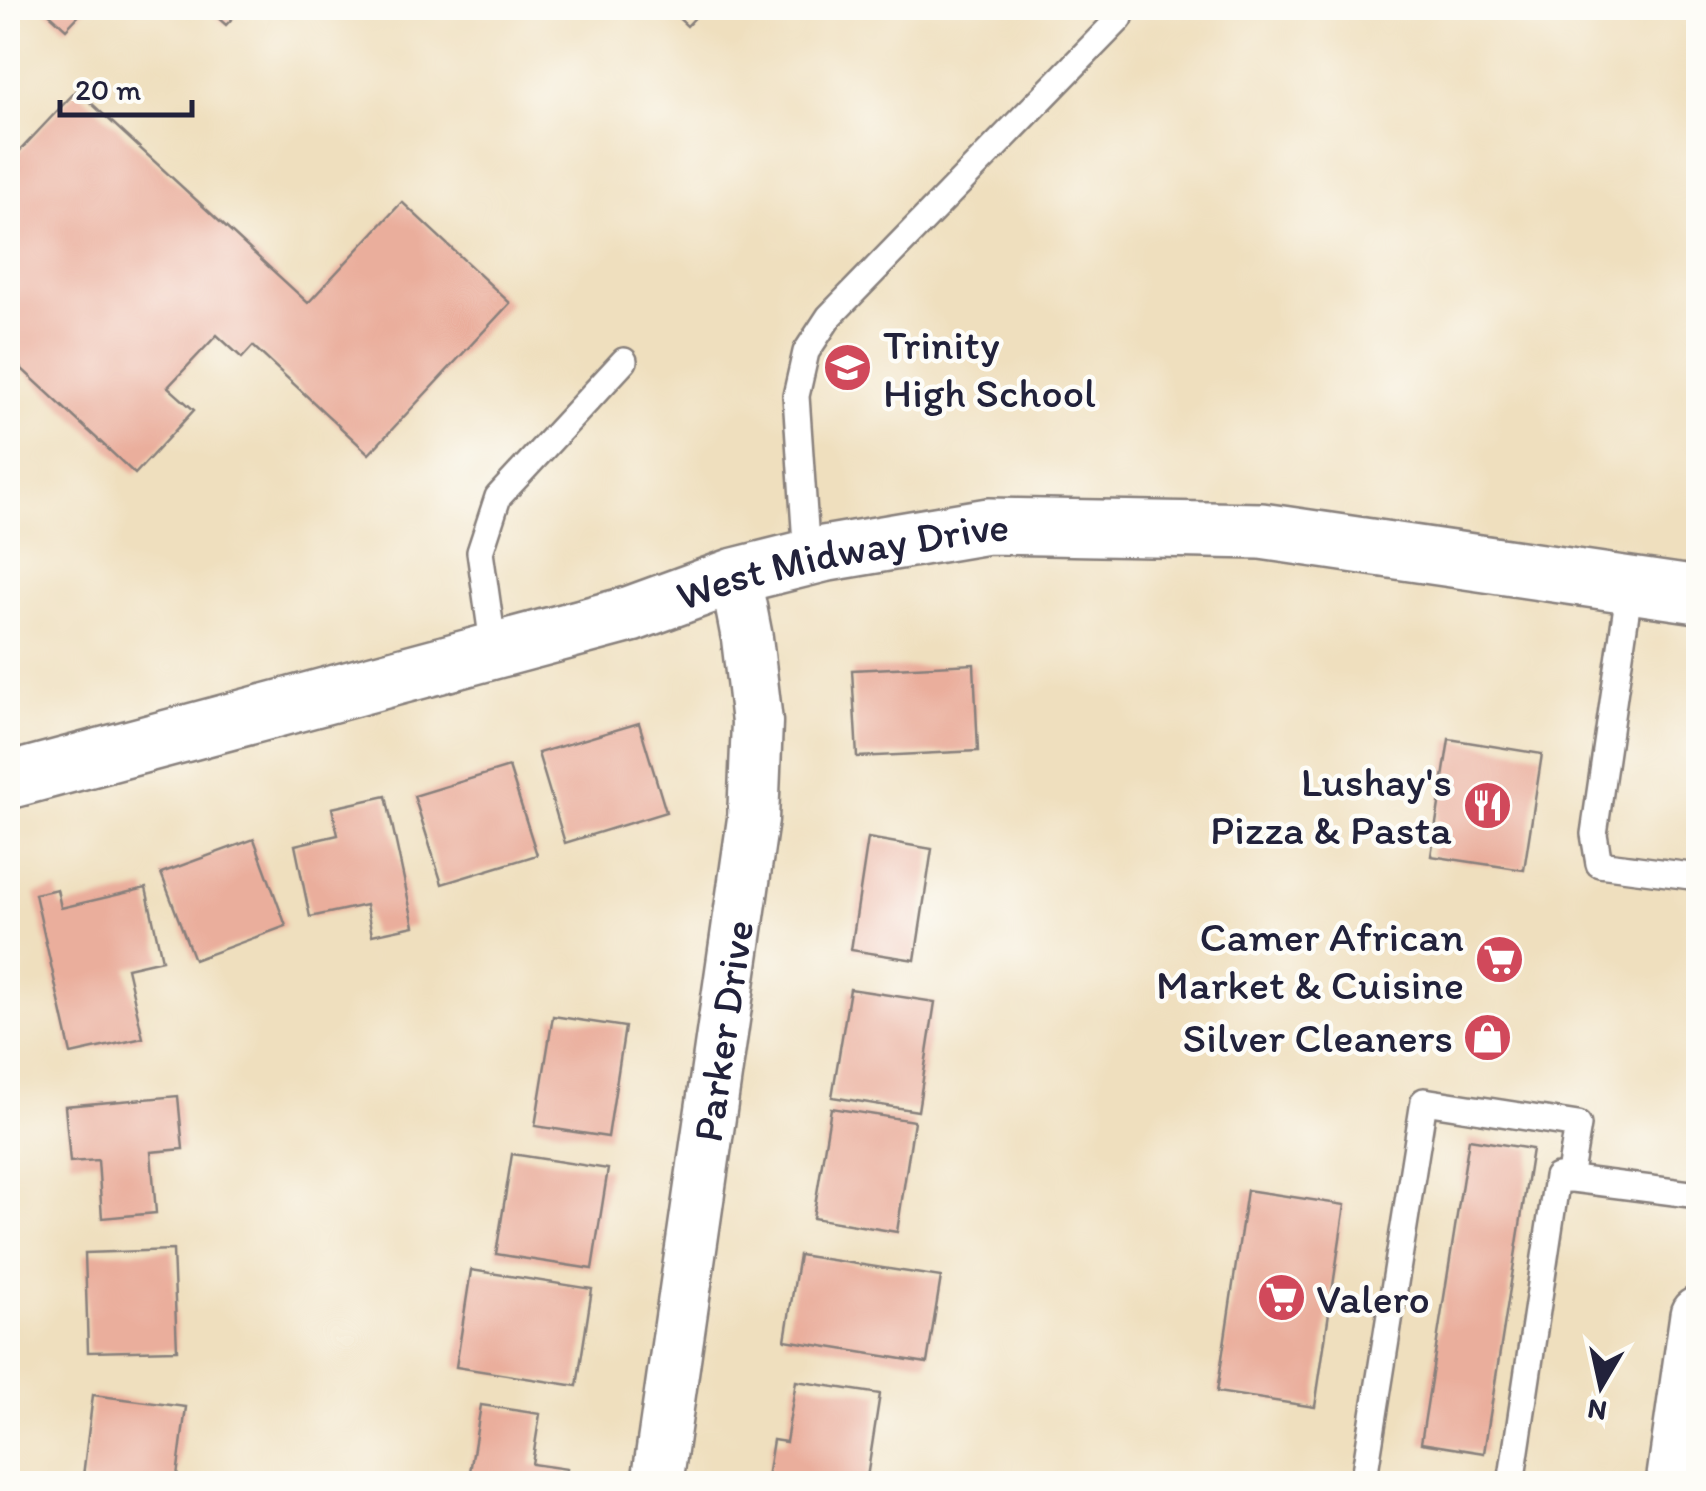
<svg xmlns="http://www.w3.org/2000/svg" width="1706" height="1491" viewBox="0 0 1706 1491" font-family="Itim,sans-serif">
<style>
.building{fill:#eaae9c}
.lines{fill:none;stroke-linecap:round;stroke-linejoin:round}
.lane-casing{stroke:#88807c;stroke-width:30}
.street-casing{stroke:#88807c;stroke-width:55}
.secondary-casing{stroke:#88807c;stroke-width:60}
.primary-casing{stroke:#88807c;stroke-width:60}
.lane{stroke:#fff;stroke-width:25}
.street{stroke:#fff;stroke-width:50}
.secondary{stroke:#fff;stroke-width:55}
.primary{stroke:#fff;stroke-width:55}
.labels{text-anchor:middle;stroke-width:9;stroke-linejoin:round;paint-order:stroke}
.poi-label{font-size:42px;fill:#22223b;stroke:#fdfcf7;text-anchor:end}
.street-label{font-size:42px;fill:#22223b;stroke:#fdfcf7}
</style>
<rect width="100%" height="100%" fill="#fdfcf7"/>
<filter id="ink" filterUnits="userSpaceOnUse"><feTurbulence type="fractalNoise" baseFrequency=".01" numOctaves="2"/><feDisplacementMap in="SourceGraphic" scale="20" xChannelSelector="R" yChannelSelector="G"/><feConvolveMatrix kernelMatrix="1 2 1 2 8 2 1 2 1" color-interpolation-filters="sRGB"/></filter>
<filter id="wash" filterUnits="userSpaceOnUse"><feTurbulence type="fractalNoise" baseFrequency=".0048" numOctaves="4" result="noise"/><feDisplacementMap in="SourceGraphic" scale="40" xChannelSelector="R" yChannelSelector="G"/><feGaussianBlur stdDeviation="2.25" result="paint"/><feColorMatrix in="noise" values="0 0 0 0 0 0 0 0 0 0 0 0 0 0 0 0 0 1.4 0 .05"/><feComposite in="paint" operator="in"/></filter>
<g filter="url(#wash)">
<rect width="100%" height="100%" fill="#efdfbe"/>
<g id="blocks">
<g class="building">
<polygon points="43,8 86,8 66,29"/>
<polygon points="207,8 242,8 226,25"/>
<polygon points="668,8 704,8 687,26"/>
<polygon points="77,90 308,303 402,202 510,303 369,454 253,346 242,358 217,335 168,387 194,410 135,474 8,356 8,159 10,161"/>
<polygon points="974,664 978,751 857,757 852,670"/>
<polygon points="639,723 666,812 565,843 538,753"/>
<polygon points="1449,739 1542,754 1524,870 1431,856"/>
<polygon points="509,767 537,855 442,884 414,796"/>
<polygon points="386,796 414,926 372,935 366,905 310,917 295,845 338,835 332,808"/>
<polygon points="868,838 932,849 915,960 851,950"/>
<polygon points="254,839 286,926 194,960 161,873"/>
<polygon points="146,888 162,960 127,968 143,1038 71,1054 35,894 57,889 61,908"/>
<polygon points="850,989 935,1002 918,1111 832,1097"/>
<polygon points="553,1016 625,1027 608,1137 535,1126"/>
<polygon points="178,1096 183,1149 151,1152 156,1213 102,1218 98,1160 70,1162 65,1106"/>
<polygon points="831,1108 914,1121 897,1232 813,1218"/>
<polygon points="1469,1139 1532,1149 1484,1453 1421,1443"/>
<polygon points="512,1154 608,1169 592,1269 496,1254"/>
<polygon points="1247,1190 1345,1205 1315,1407 1217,1392"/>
<polygon points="173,1250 177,1350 88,1352 85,1253"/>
<polygon points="799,1255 941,1277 927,1363 785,1340"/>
<polygon points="471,1270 592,1289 577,1386 456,1367"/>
<polygon points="796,1381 880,1394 866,1484 766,1484 773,1440 786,1442"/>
<polygon points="93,1395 186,1407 176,1484 82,1484"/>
<polygon points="481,1405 540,1414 532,1464 567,1469 564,1484 468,1484"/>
</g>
</g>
</g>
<g filter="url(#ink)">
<use href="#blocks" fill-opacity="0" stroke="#88807c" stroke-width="2.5"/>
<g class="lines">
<defs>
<g id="lane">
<polyline points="807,558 796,396 806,352 829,317 1120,18 1122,8"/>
<polyline points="1630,585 1594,834 1599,864 1698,877"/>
<polyline points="494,651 480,552 498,497 624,361"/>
<polyline points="1363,1484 1424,1101 1578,1125 1569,1179"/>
<polyline points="1511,1484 1557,1177 1698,1195"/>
</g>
<g id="street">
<path id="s1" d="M657,1484l96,-665 4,-97 -10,-84 -12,-62"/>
</g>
<g id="secondary">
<path id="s2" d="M8,781l623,-167 104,-38 88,-22 165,-28 273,5 437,64"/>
</g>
<polyline id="primary" points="1674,1484 1698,1315"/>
</defs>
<use href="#lane" class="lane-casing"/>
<use href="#street" class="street-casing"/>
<use href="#secondary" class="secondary-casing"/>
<use href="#primary" class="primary-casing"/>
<use href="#lane" class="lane"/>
<use href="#street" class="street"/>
<use href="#secondary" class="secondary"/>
<use href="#primary" class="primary"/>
</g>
</g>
<defs>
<symbol id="school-disc" viewBox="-11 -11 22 22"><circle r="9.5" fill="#d1495b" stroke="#fdfcf7"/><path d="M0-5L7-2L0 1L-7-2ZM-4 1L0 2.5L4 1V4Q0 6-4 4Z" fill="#fff"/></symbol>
<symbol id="restaurant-disc" viewBox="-11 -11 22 22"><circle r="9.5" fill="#d1495b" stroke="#fdfcf7"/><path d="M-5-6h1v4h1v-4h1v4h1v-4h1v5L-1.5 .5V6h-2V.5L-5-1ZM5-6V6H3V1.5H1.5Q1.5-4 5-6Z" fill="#fff"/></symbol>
<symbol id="supermarket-disc" viewBox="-11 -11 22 22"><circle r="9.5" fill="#d1495b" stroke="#fdfcf7"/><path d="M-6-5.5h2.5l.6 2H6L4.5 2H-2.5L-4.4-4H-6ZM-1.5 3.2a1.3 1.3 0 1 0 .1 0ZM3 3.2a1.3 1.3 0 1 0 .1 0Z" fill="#fff"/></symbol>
<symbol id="shop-disc" viewBox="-11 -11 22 22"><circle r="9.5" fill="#d1495b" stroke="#fdfcf7"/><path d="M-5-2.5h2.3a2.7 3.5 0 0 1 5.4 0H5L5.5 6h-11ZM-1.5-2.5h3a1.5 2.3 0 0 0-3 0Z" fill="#fff"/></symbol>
</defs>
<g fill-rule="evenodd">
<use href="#school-disc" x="820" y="340" width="55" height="55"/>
<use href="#restaurant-disc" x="1460" y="778" width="55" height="55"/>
<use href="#supermarket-disc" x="1472" y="932" width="55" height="55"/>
<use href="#shop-disc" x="1460" y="1010" width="55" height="55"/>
<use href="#supermarket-disc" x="1254" y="1270" width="55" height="55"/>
</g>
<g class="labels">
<g class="poi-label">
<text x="883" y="359" text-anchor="start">Trinity<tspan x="883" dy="48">High School</tspan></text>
<text x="1452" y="796">Lushay's<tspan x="1452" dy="48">Pizza &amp; Pasta</tspan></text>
<text x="1464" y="951">Camer African<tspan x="1464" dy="48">Market &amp; Cuisine</tspan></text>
<text x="1453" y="1052">Silver Cleaners</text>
<text x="1316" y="1313" text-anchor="start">Valero</text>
</g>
<g class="street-label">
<text dy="15" stroke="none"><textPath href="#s2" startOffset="865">West Midway Drive</textPath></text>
<text dy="15" stroke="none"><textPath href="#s1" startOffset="458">Parker Drive</textPath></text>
</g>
</g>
<rect width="1706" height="1491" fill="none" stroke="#fdfcf7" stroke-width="40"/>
<g transform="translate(1601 1386) rotate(189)" stroke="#fdfcf7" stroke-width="8" paint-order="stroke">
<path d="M0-8L18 38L0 25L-18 38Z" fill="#22223b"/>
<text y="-15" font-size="28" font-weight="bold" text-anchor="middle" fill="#22223b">N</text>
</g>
<path d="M60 100v15h132v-15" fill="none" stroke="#22223b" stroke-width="5"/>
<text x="75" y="100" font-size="30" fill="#22223b" stroke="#fdfcf7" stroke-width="8" paint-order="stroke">20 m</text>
</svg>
